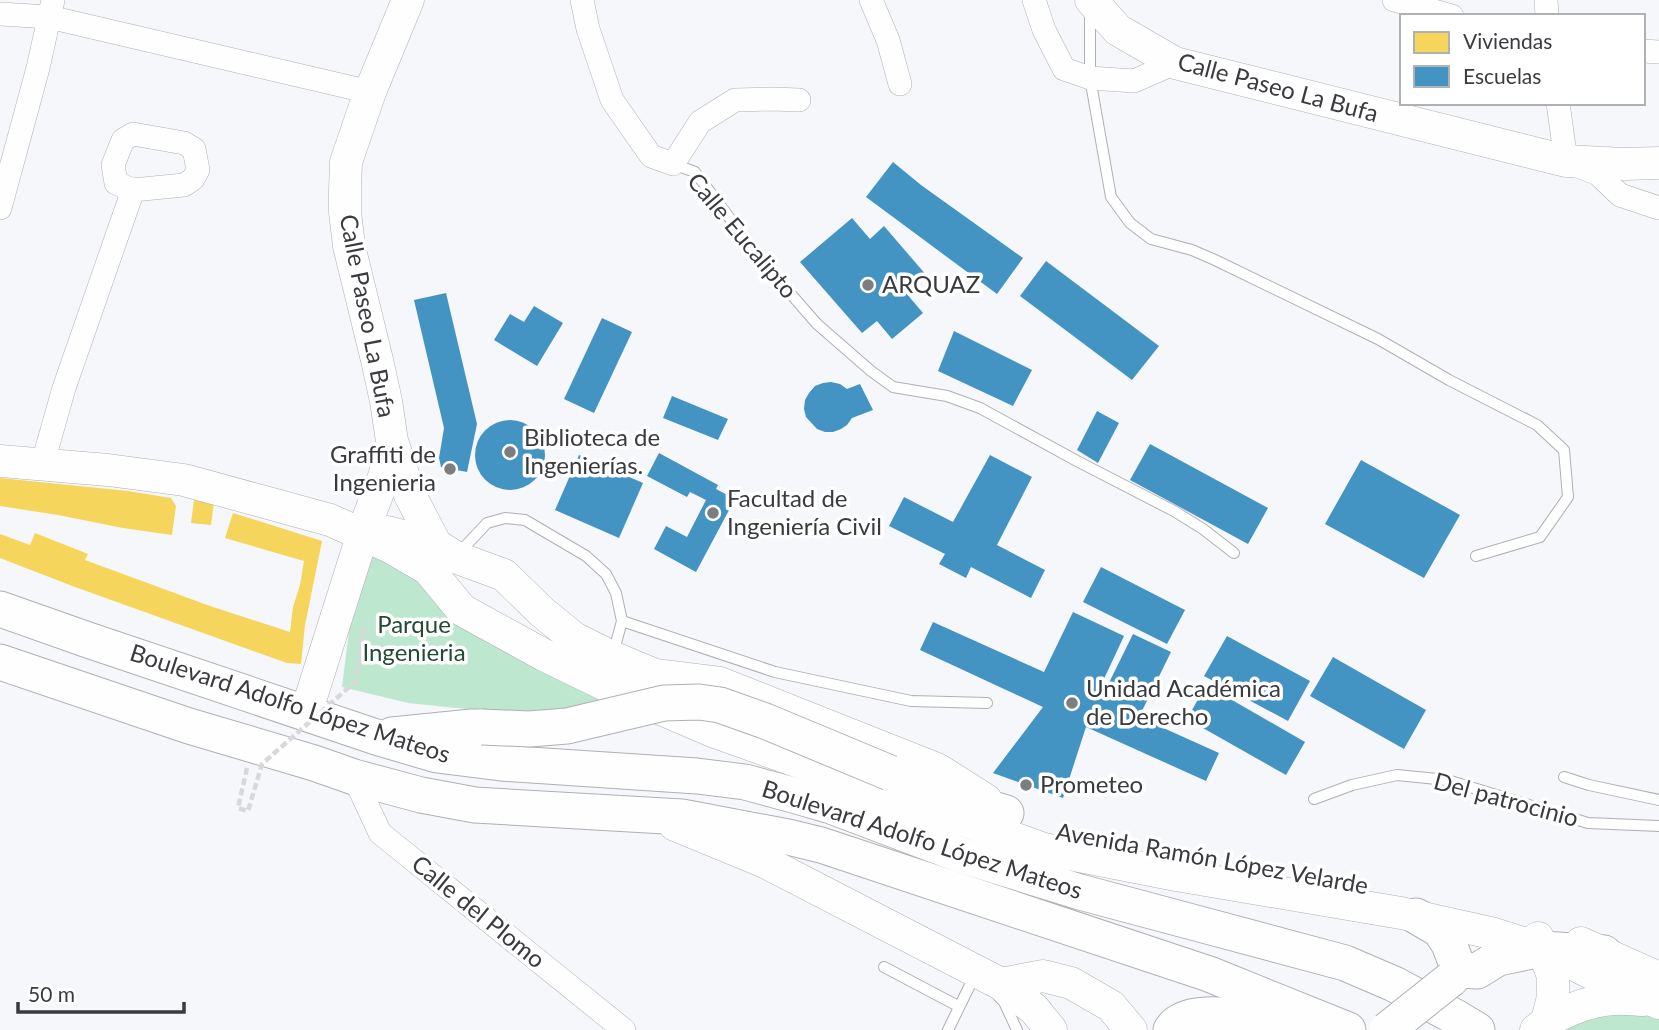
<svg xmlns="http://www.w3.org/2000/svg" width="1659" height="1030" viewBox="0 0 1659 1030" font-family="Lato,sans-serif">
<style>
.green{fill:#bde8cf}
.homes{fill:#f6d55c}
.schools{fill:#4393c3}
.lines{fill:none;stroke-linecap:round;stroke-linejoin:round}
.lane-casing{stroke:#aeb0b3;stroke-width:12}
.street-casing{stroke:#aeb0b3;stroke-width:24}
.secondary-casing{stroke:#aeb0b3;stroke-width:33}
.primary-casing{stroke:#aeb0b3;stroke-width:37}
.lane{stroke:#fefefe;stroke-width:10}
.street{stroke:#fefefe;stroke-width:23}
.secondary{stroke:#fefefe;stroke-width:32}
.primary{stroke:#fefefe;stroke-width:35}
.primary-bridge-casing{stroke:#aeb0b3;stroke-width:37;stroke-linecap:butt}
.path-bridge{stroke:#d8d8da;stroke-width:4.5;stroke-dasharray:7 3.5;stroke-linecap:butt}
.primary-bridge{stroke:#fefefe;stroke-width:35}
.poi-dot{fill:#7c7d81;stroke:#fff;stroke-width:2.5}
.labels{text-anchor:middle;stroke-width:7;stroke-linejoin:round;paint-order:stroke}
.street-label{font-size:24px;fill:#3a3b3f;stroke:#fff}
.poi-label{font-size:24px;fill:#3a3b3f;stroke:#fff;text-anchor:start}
.park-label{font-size:24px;fill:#214b32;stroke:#fff}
</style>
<rect width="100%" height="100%" fill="#f6f7fb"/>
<g class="green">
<polygon points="361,536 638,700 545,713 485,711 408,703 342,687"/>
<polygon points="1614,1008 1644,1011 1659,1018 1659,1030 1564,1030 1575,1021"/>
</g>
<g class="homes">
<polygon points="0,478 128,491 171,498 176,506 172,535 123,528 58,515 0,506"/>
<polygon points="194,500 214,502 211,525 191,523"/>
<polygon points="233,513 322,541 305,625 301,664 287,663 75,587 0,558 0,534 30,545 35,533 88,554 85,560 210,606 290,632 293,607 300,585 304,561 225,538"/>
</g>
<g class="schools">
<polygon points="893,162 921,185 1023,258 997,294 866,197"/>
<polygon points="852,218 870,239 884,226 927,276 906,293 923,313 892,339 877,321 862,333 800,262"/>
<polygon points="1046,261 1159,346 1132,380 1020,296"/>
<polygon points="446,293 477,424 467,472 441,467 439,458 444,428 414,300"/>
<polygon points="534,306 563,323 537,366 494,340 510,314 524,322"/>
<polygon points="602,318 632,332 594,413 564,399"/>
<polygon points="954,331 1032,370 1013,406 938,371"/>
<polygon points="831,382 840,384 847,389 860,384 873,410 852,418 847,425 841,429 833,432 825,432 817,429 806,417 804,409 805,400 809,393 815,386 823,383"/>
<polygon points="672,396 728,419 718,440 663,418"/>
<polygon points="1097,411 1119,423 1098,463 1077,450"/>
<circle cx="510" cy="455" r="35"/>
<polygon points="1150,444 1268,508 1248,544 1130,480"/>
<polygon points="659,453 718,485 716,489 735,499 696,572 654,549 666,526 687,537 706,500 690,492 687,497 647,476"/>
<polygon points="579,455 643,483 619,538 555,510"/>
<polygon points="990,455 1032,477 997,545 1045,570 1031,598 971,567 966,578 939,564 945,554 889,526 904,497 953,522"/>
<polygon points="1361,460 1460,515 1424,578 1325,524"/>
<polygon points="1101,567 1185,610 1167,644 1083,602"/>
<polygon points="1073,612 1124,636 1096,696 1101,699 1133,634 1171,652 1139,717 1219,753 1206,781 1086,727 1063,798 993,773 1043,707 920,650 933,622 1044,672"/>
<polygon points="1227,636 1310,681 1288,721 1204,676"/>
<polygon points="1333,657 1426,710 1404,749 1310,696"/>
<polygon points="1206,685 1305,742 1286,775 1187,719"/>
</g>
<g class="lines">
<defs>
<g id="lane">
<polyline points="1090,10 1090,78 1111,197 1130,223 1151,239 1192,250 1215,260 1378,339 1449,380 1537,425 1564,450 1568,497 1540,537 1476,556"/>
<polyline points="673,164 695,172 762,261 817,324 871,371 893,387 947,396 980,408 1077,461 1174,511 1203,529 1234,553"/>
<polyline points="458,554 487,523 505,518 525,520 586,556 606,574 616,593 622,621 613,654"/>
<polyline points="622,621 775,672 911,701 987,703"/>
<polyline points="1564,777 1589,785 1659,800"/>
<polyline points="1314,799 1352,785 1397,775 1447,780 1588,823 1659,826"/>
<polyline points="884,967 958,1006"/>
<polyline points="998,996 1004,1002 1017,1030"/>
<polyline points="948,1030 971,983 979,979"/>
</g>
<g id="street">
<polyline points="582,0 588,29 612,100 651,156 673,164 700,122 735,100 773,99 799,100"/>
<polyline points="871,0 888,40 900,84"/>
<polyline points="1034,0 1044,30 1064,69 1090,78 1134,81 1175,63"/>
<polyline points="1394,0 1452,16"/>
<polyline points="1546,0 1547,16"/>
<polyline points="0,14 49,17 370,92"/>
<polyline points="1643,51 1659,52"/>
<polyline points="1558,103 1566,161 1598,174 1620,195 1659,208"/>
<polygon points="133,134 184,143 194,149 198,170 193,179 184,185 133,190 116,183 113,165 123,140"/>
<polyline points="0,208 38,68 53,0"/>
<polyline points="45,455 64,388 133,190"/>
<polyline points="354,777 380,833 624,1030"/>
</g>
<g id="secondary">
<polyline points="1091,0 1118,30 1175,63 1566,161 1624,164 1659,163"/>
<polyline points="393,444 410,495 436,545"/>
<polyline points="0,461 108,470 184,480 330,520 390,547 428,569 462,610 544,655 612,688 715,732 1044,849 1176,875 1401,913 1491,933 1542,949 1593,974 1659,1003"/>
<polyline points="387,532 436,545 455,557 504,575 542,612 574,638 612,657 655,675 720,683 937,769 986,800"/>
<polyline points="306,713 366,524 385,474 392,441 386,401 377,360 349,246 345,212 345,190 346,162 370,92 408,0"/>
<polyline points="675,825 765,862 1001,984 1034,1009 1051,1030"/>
<polyline points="1538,938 1553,976 1553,997 1547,1021"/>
<polyline points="1581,943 1659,978"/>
<polyline points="1001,984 1043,976 1071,983 1111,1006 1131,1030"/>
<path d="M1536,1030c19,-16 53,-30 78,-31 9,-1 19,1 29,1"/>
</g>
<g id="primary">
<polyline points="0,609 88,640 376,737 437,755 501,763 697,776 745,782 793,795 831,806 961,855 1080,892 1345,963 1394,984 1457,1018 1477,1030"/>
<polyline points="0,662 189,726 314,763 354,777 421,795 475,805 682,817 788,837 821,845 1209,974 1348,1030"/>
<polyline points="392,735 472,727 482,727"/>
<polyline points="890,773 943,794 1006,813"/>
<polyline points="1416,916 1440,930 1449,944 1459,970"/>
<polyline points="1451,979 1459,970 1477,971 1498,958 1542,949 1604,953"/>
<path d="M1171,1030c2,-3 4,-6 8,-8 26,-17 89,1 119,3"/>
</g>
</defs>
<use href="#lane" class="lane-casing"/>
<use href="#street" class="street-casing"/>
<use href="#secondary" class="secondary-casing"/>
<use href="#primary" class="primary-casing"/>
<use href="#lane" class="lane"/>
<use href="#street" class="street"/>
<use href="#secondary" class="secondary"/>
<use href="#primary" class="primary"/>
<defs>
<g id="primary-bridge">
<polyline points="482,727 529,729 567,726 664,703 699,702 720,705 765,721 890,773"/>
<polyline points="1387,1030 1451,979"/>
</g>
</defs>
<use href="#primary-bridge" class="primary-bridge-casing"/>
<polyline class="path-bridge" points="247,768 238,808 248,811 262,764 356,681 364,628"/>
<use href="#primary-bridge" class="primary-bridge"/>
</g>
<g class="poi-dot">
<circle cx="868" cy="285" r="7"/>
<circle cx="510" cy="452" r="7"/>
<circle cx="450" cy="469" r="7"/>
<circle cx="713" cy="513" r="7"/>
<circle cx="1072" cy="703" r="7"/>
<circle cx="1026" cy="785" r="7"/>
</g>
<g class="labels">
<g class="street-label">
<text transform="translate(1278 88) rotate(15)" y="8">Calle Paseo La Bufa</text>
<text transform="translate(742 236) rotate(50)" y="8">Calle Eucalipto</text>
<text transform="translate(367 316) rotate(79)" y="8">Calle Paseo La Bufa</text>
<text transform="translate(290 704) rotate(18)" y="8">Boulevard Adolfo López Mateos</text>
<text transform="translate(1506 800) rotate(15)" y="8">Del patrocinio</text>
<text transform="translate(922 840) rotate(18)" y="8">Boulevard Adolfo López Mateos</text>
<text transform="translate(1212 859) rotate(10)" y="8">Avenida Ramón López Velarde</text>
<text transform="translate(478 912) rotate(39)" y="8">Calle del Plomo</text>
</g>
<g class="poi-label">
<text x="882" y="293">ARQUAZ</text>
<text x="524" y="446">Biblioteca de<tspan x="524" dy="28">Ingenierías.</tspan></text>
<text x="436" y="463" text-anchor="end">Graffiti de<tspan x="436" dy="28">Ingenieria</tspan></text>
<text x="727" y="507">Facultad de<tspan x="727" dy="28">Ingeniería Civil</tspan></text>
<text x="1086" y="697">Unidad Académica<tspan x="1086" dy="28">de Derecho</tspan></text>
<text x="1040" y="793">Prometeo</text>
</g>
<g class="park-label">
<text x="414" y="633">Parque<tspan x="414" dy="28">Ingenieria</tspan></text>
</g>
</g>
<rect x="1400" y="14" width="245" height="91" fill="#ffffff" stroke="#b0b1b2" stroke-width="2"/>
<rect x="1414" y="32" width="35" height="21" fill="#f6d55c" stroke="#b0b1b2" stroke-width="2"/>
<text x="1463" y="49" font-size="21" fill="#3a3b3f">Viviendas</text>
<rect x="1414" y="66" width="35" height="21" fill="#4393c3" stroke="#b0b1b2" stroke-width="2"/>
<text x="1463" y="84" font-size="21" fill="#3a3b3f">Escuelas</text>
<path d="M18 1002v10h166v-10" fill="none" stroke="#3a3b3f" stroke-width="3.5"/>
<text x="28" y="1002" font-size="21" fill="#3a3b3f" stroke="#ffffff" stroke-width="5" paint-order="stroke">50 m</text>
</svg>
